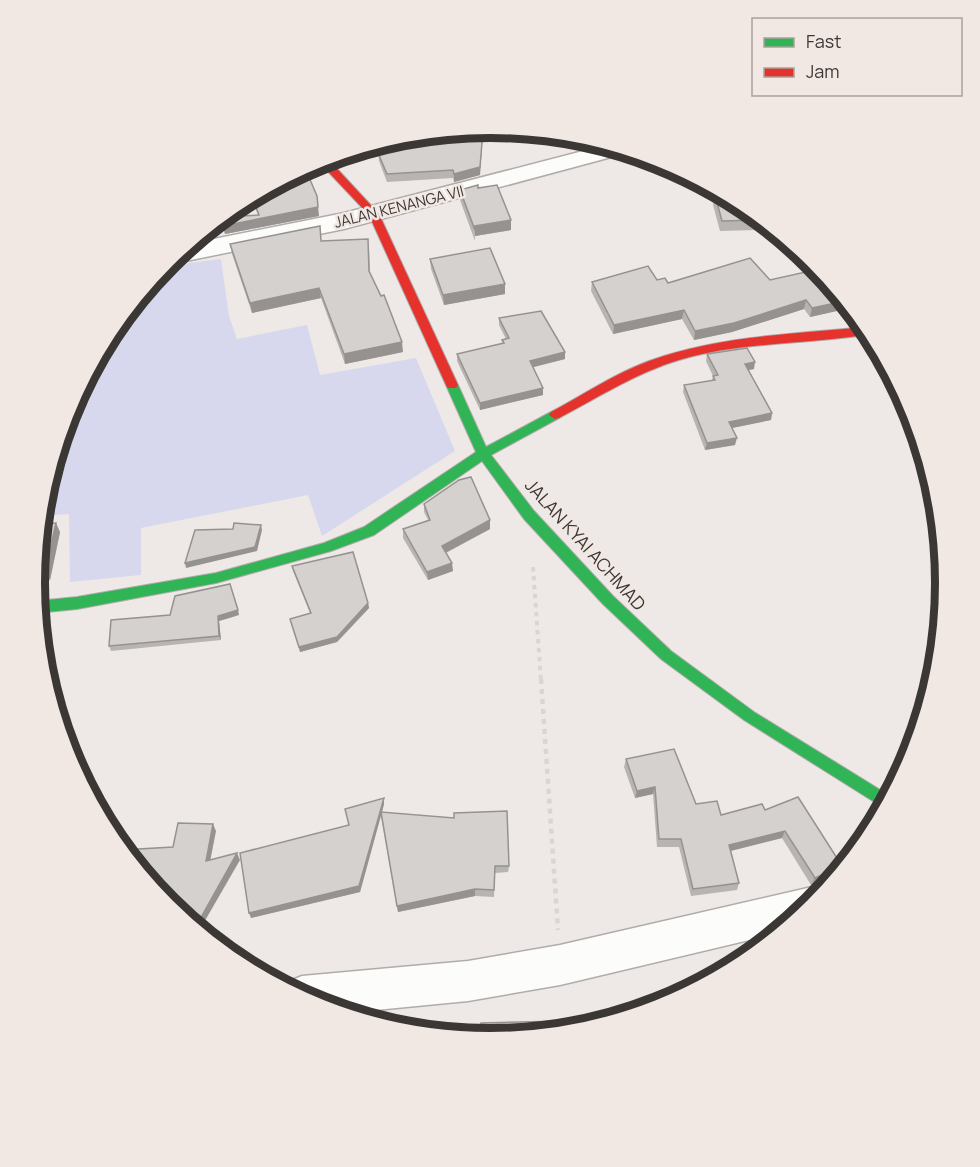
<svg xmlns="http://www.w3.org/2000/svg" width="980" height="1167" viewBox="0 0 980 1167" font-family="Manrope,sans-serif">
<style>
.green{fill:#d7d8ed}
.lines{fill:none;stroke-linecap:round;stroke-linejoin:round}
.street-casing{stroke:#b0acab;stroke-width:3}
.fast-casing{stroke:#b0acab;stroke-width:2}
.jam-casing{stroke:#b0acab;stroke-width:2}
.path-far1{stroke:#d8d6d5;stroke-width:4;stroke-dasharray:4.5 4.5;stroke-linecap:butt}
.path{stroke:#d8d6d5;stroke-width:4.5;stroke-dasharray:5 5;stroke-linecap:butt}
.street{fill:#fcfcfb;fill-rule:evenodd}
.fast{fill:#30b455;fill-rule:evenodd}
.jam{fill:#e5322d;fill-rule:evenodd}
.wall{fill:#b7b4b1}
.shaded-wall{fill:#959290}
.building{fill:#d5d1ce;stroke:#959290;stroke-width:1.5}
.labels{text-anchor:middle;stroke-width:5;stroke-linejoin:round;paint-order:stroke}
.far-street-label{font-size:15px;fill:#3b3735;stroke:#f2e8e3}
.street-label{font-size:18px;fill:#3b3735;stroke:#f2e8e3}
.rim{fill:none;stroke:#3b3735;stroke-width:8}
</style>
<rect width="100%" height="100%" fill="#eee9e6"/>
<path class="green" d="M221,259l8,57 8,23 70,-14 13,50 96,-17 39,93 -133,85 -14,-41 -167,33v47l-71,7 -1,-68 -28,2c7,-64 35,-131 70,-185 15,-23 36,-44 53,-65z"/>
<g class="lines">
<defs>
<g id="street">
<polygon points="606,145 630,152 344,229 176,263 168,261 189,244 344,213"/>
<polygon points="812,887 823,892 812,906 779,933 560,985 468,1001 345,1013 315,1004 285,988 287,982 302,976 468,961 560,945"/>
</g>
<polygon id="fast" points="452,381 458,385 486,447 551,412 559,412 561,415 559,418 491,455 534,511 613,596 671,651 754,712 890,796 884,808 744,720 661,659 603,604 524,519 482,461 374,535 331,551 216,583 77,609 37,613 37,601 77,597 216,573 324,543 364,527 476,452 446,385"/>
<g id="jam">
<polygon points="328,159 379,214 458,385 456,388 448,388 446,385 369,215 319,162"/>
<path d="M866,327l5,7c-64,11 -129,7 -192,26 -43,13 -80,37 -120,58l-4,1 -6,-4 2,-3c32,-17 63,-38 98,-51 69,-25 144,-27 217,-34z"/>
</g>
</defs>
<use href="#street" class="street-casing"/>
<use href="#fast" class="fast-casing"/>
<use href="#jam" class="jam-casing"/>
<polyline class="path-far1" points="533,567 541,681"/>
<polyline class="path" points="541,679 558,930"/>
<use href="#street" class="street"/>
<use href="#fast" class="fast"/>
<use href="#jam" class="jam"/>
</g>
<g class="wall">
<polygon points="483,130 480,175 454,182 453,178 387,182 379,161 378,144"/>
<polygon points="305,168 319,216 225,234 221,218 258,215 251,197"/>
<polygon points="478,188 511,230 475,236 475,241 460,200 460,190"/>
<polygon points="715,195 758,220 756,230 720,231 713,205"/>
<polygon points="321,241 369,248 370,273 403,352 345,364 321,298 252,313 232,254 230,244"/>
<polygon points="430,259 505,284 505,294 444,305 431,269"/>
<polygon points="657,280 668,283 770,280 850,308 810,317 804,309 732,332 694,340 682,319 613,334 591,291 592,282"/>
<polygon points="499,318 565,359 533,367 543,388 543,395 480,410 457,361 457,354 502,343 502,340 506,339 499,325"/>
<polygon points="707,354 754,369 748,370 772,413 771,420 732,428 735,445 705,450 683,392 684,385 712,380 713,376 706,361"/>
<polygon points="424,504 490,529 446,553 453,571 428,580 403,538 403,529 428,520 424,512"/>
<polygon points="40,524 60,532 50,580 35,581"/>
<polygon points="292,566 368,603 369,608 337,642 300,652 291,624 310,613 293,571"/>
<polygon points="239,615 219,621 221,640 111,651 109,646"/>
<polygon points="626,759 696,804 721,815 765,810 838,873 811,885 782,838 731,851 739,883 737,890 691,896 679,847 657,847 653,794 635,798 624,767"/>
<polygon points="384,798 384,804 382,812 509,866 508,872 495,873 494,897 475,896 398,912 381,816 360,892 251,918 348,825"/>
<polygon points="686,993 664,1004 664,1003 666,996"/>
</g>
<g class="shaded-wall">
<polygon points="483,130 480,175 454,182 454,174"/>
<polygon points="317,196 319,216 225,234 223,226"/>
<polygon points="511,220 511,230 475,236 475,241 475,226"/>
<polygon points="505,284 505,294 444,305 443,295"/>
<polygon points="319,288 321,298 252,313 250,303"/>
<polygon points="806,300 804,309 732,332 694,340 695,331"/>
<polygon points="845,301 850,308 810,317 812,308"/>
<polygon points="684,310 682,319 613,334 614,325"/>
<polygon points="402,342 403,352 345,364 344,354"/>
<polygon points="565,352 565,359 530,368 530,361"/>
<polygon points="755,362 754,369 743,371 745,364"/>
<polygon points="543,388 543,395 480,410 480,403"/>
<polygon points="772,413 771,420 727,429 729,422"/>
<polygon points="737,438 735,445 705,450 707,443"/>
<polygon points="490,520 490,529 443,554 442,546"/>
<polygon points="56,523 60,532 50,580 45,571"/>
<polygon points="261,525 262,530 257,551 186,568 185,563"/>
<polygon points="452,563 453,571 428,580 427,572"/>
<polygon points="368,603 369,608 337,642 300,652 299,647"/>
<polygon points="238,610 239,615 219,621 221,640 219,636 218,616"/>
<polygon points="655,787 653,794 635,798 637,791"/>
<polygon points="384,798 384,804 360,892 251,918 249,913"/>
<polygon points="213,824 216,831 209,867 206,861"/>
<polygon points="785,831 782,838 726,852 729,845"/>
<polygon points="237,853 240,860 199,931 195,928"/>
<polygon points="842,866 838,873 811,885 815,878"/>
<polygon points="475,889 475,896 398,912 397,906"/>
</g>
<g class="building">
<polygon points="483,130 480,167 454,174 453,170 387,174 378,153 378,144 401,137 415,135 416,139"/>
<polygon points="305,168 317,196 318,207 223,226 221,218 222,217 259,215 252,196"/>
<polygon points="478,185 478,188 497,185 511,220 475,226 475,230 460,190"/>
<polygon points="723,194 743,205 757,216 758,220 722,221 715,195"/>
<polygon points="320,226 321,241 368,239 369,271 381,296 384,295 402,342 344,354 319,288 250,303 230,244"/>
<polygon points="490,248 505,284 443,295 430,259"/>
<polygon points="750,258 770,280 819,269 845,301 812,308 806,300 734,323 695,331 684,310 614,325 592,282 648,266 657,280 665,278 668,283"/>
<polygon points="541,311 565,352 530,361 543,388 480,403 457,354 504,343 502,340 509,338 499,318"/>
<polygon points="747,348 755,362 745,364 772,413 729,422 737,438 707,443 684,385 715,380 713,376 718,375 707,354"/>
<polygon points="471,477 490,520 442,546 452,563 427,572 403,529 430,520 424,504 459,480"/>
<polygon points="56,523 45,571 36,571 40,524"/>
<polygon points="234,523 261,525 255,547 185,563 195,530 233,529"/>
<polygon points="353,552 368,603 337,637 299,647 290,619 311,613 292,566"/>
<polygon points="230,584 238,610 218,616 219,636 109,646 111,620 170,615 175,596"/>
<polygon points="674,749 696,804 717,801 721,815 762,804 765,810 798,797 842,866 815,878 785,831 729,845 739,883 693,889 681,839 659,839 655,787 637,791 626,759"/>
<polygon points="384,798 359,886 249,913 240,853 349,825 345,809"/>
<polygon points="507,811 509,866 495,866 494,890 475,889 397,906 381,812 454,818 454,813"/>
<polygon points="178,823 213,824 206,861 237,853 195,928 168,905 122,850 173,847"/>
<polygon points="686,993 667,1003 666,996"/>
<polygon points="303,998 307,998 325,1004 324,1007 315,1004"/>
<polygon points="565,1021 565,1032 490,1039 481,1038 481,1023"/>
</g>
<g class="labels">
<g class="far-street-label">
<text transform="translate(399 207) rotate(-14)" y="5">JALAN KENANGA VII</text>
</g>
<g class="street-label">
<text transform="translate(585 545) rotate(48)" y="6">JALAN KYAI ACHMAD</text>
</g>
</g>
<path d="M0 0H980V1167H0ZM45 583a445 445 0 1 1 890 0a445 445 0 1 1-890 0Z" fill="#f2e8e3" fill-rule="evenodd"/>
<path class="rim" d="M45 583a445 445 0 1 1 890 0a445 445 0 1 1-890 0Z"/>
<rect x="752" y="18" width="210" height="78" fill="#f2e8e3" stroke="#a9a19d" stroke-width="1.5"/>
<rect x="764" y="38" width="30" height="9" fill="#30b455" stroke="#a9a19d" stroke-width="1.5"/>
<text x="806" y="48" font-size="18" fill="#3b3735">Fast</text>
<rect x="764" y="68" width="30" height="9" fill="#e5322d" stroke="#a9a19d" stroke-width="1.5"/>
<text x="806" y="78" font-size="18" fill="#3b3735">Jam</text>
</svg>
